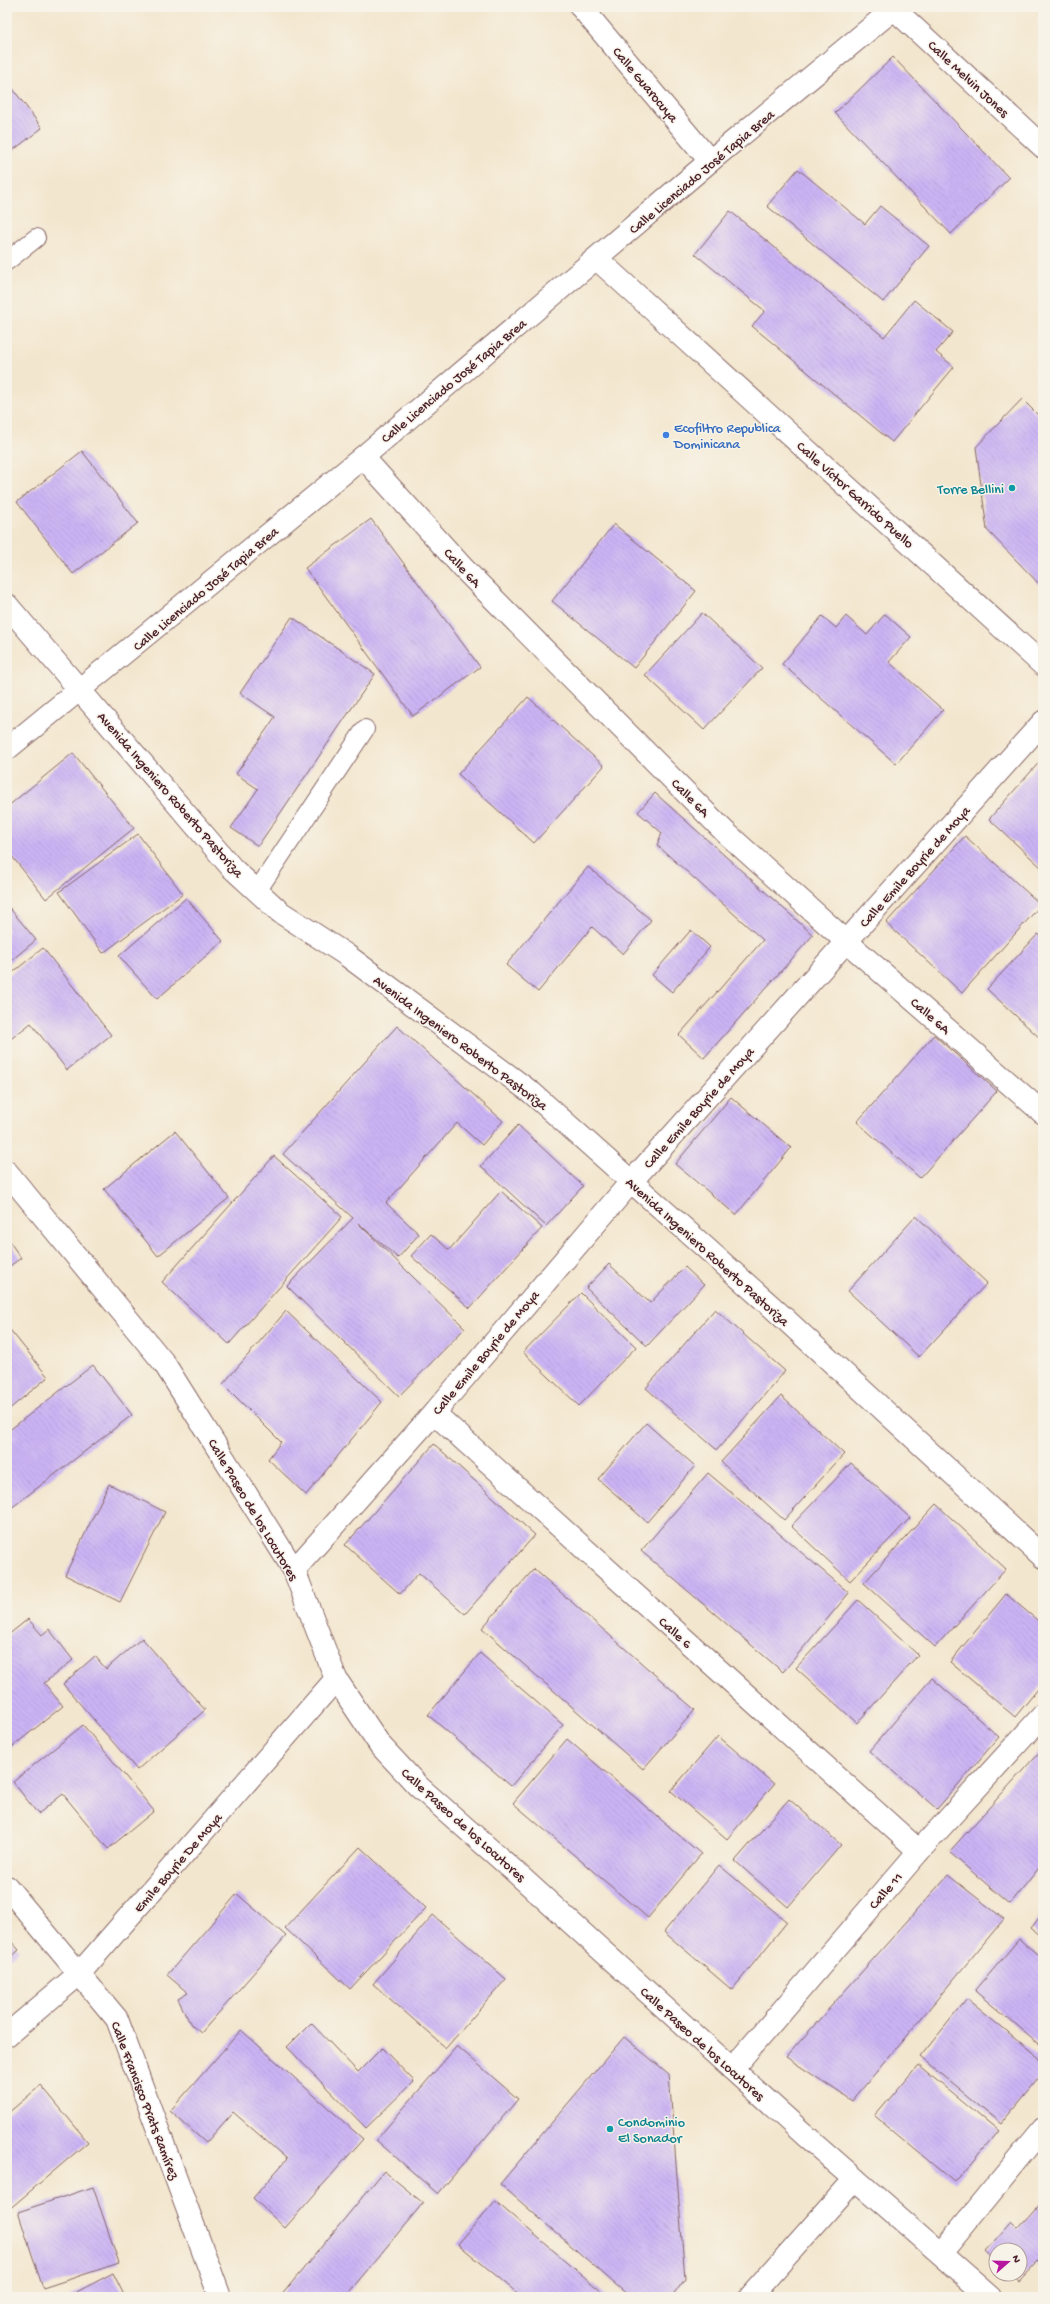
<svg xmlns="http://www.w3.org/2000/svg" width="1050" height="2304" viewBox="0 0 1050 2304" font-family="'Gochi Hand',sans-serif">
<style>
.building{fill:url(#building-back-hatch)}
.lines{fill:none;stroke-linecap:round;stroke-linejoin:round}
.lane-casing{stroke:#856564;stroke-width:20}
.street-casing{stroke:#856564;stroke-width:24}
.secondary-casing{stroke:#856564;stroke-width:24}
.lane{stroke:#fff;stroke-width:18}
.street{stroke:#fff;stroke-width:22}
.secondary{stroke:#fff;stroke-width:22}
.shop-dot{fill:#3f7fe0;stroke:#f7f3e8;stroke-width:1.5}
.culture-dot{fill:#0f9aa8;stroke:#f7f3e8;stroke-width:1.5}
.labels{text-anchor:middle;stroke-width:3;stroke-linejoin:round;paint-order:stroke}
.street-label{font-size:14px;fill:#4a1f2b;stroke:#f7f3e8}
.shop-label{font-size:14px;fill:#366cbe;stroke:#f7f3e8;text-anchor:start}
.culture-label{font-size:14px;fill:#0d838f;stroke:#f7f3e8;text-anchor:end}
</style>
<defs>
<pattern id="building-back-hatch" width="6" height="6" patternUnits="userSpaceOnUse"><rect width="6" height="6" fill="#cbb4f4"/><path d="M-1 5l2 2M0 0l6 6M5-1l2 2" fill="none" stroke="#b09ad1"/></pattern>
</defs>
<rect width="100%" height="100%" fill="#f7f3e8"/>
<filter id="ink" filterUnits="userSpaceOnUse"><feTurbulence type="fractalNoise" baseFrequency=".025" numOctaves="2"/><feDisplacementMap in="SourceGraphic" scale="8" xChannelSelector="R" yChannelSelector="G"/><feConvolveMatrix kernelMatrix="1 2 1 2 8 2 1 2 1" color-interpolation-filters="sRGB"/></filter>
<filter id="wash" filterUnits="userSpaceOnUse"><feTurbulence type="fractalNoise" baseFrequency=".012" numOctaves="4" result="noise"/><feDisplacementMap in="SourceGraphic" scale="16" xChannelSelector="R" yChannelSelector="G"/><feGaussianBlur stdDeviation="0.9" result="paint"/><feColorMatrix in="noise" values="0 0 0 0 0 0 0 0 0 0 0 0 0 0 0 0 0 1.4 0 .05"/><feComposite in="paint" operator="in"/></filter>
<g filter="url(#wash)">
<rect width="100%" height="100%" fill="#f3e6ce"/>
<g id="blocks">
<g class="building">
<polygon points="893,57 1009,178 951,234 835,113"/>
<polygon points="7,81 42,128 7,155"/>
<polygon points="798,169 865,224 880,206 929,246 883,302 767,206"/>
<polygon points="730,211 884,337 914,300 953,332 936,352 954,367 892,442 752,326 765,311 695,254"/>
<polygon points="1022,399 1043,420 1043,588 987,530 976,447"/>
<polygon points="82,451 138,523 73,574 17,502"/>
<polygon points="371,519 480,667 413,716 305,568"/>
<polygon points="614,524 696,591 634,668 552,601"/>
<polygon points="702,613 762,668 704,730 645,675"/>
<polygon points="885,614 911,637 889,662 943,710 896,764 782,664 822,616 836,628 846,616 867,635"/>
<polygon points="292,617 375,674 258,846 231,828 258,789 236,774 275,717 240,693"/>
<polygon points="528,697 604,766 534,843 458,774"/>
<polygon points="73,753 134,828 46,899 7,850 7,807"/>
<polygon points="1043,758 1043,869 989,819"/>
<polygon points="655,793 813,935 704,1058 679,1035 763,940 657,845 662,833 638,812"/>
<polygon points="138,834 183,894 103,953 59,892"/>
<polygon points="965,836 1041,905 962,993 886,923"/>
<polygon points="588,867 651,920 623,954 592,927 538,992 506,965"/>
<polygon points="186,898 223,941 157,999 119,956"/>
<polygon points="7,905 36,940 7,964"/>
<polygon points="691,930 710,947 672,992 652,975"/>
<polygon points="1038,934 1043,938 1043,1041 987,989"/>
<polygon points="43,948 111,1035 67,1070 31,1023 7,1042 7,977"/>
<polygon points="397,1026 503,1121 482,1145 457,1123 386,1203 419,1234 398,1258 358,1223 465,1328 399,1396 287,1286 353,1218 283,1154"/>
<polygon points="934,1035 997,1091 920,1178 857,1122"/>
<polygon points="731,1097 791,1148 736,1215 675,1164"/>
<polygon points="518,1125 583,1186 546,1226 481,1166"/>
<polygon points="175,1131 229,1198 158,1256 104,1189"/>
<polygon points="274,1156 342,1217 229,1344 162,1282"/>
<polygon points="501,1191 542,1228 470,1308 411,1256 431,1234 449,1250"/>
<polygon points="916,1216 987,1283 919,1357 848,1291"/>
<polygon points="7,1238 21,1258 7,1268"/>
<polygon points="609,1264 650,1303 685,1267 704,1285 647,1346 586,1288"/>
<polygon points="581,1293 636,1347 579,1406 523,1352"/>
<polygon points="715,1309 785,1371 717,1450 646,1388"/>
<polygon points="286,1311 382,1402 306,1495 268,1459 281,1442 223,1384"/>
<polygon points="7,1326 48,1377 7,1411"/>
<polygon points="93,1365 132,1415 10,1509 7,1505 7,1432"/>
<polygon points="781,1396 844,1454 784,1520 721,1462"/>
<polygon points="646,1423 695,1466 647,1522 598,1479"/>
<polygon points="434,1444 535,1535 465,1614 419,1573 400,1594 345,1545"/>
<polygon points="851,1463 910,1518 850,1581 791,1526"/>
<polygon points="708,1473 849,1593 783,1672 641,1551"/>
<polygon points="109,1484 165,1512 120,1602 65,1575"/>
<polygon points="936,1504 1006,1569 935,1647 864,1583"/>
<polygon points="534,1569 695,1710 643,1769 482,1628"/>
<polygon points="1006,1594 1043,1625 1043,1683 1015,1717 950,1662"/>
<polygon points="858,1600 918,1655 857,1723 796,1668"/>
<polygon points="28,1619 42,1635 49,1629 73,1660 44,1683 63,1706 7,1751 7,1636"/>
<polygon points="142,1638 205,1710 137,1770 63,1684 95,1656 106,1669"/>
<polygon points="480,1653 563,1725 511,1786 428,1715"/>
<polygon points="932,1678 999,1737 937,1809 869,1751"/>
<polygon points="83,1725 154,1811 108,1849 63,1794 38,1814 13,1782"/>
<polygon points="718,1736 774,1784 727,1839 671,1791"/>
<polygon points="567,1739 701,1854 648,1918 513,1803"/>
<polygon points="1043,1748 1043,1863 1010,1904 949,1852"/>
<polygon points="789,1799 841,1845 788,1907 735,1861"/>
<polygon points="360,1847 426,1908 350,1989 285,1928"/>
<polygon points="719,1865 787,1922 732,1990 664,1932"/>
<polygon points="948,1875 1004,1919 852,2101 786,2057"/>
<polygon points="237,1894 286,1936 201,2033 191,2025 178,1999 188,1993 167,1975"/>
<polygon points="1043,1913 1043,1939 1031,1928"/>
<polygon points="433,1915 506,1979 446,2048 373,1984"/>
<polygon points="7,1937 19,1950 7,1961"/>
<polygon points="1019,1939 1043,1959 1043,2048 975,1991"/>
<polygon points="967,1999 1043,2062 1043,2073 1001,2124 920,2057"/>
<polygon points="311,2023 358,2072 382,2048 414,2081 366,2128 287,2047"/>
<polygon points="241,2030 363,2139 285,2228 253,2198 287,2159 233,2112 206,2143 170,2111"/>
<polygon points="624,2037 669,2074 685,2279 672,2297 630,2297 500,2184"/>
<polygon points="457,2046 518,2099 438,2194 376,2140"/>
<polygon points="918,2065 998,2131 955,2183 875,2116"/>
<polygon points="41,2085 88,2142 7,2211 7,2114"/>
<polygon points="384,2171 423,2203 345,2297 280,2297"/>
<polygon points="93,2187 119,2263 43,2288 18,2212"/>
<polygon points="495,2201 608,2297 522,2297 458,2244"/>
<polygon points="1043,2201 1043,2268 1036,2262 1018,2281 1010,2274 1020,2274 1020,2250 996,2250 996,2261 985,2251 1011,2222 1018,2229"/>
<polygon points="113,2273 125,2297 67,2297"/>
</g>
</g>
</g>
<g filter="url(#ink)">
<use href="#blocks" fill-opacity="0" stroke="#856564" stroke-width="1"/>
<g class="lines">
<defs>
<g id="lane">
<polyline points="7,261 36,238"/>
<polyline points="257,891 365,729"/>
</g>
<g id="street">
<polyline points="581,7 710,161"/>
<polyline points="894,9 1043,147"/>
<polyline points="597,259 1043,665"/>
<polyline points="363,457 464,569 725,832 847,942 1043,1113"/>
<polyline points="7,1172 164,1363 294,1570 336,1679 380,1745 418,1786 512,1869 807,2137 990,2297"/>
<polyline points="434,1413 919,1851"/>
<polyline points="294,1570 434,1413 630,1183 1043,722"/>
<polyline points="7,1887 117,2019 220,2297"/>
<polyline points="7,2035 79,1974 336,1679"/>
<polyline points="732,2069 919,1851 1043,1715"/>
<polyline points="941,2253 1043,2129"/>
<polyline points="750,2297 855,2179"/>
</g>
<g id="secondary">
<polyline points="7,605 232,868 280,912 345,954 532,1093 772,1307 1043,1557"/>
<polyline points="7,749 363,457 710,161 896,7"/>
</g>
</defs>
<use href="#lane" class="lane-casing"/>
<use href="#street" class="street-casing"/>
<use href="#secondary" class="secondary-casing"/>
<use href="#lane" class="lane"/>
<use href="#street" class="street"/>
<use href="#secondary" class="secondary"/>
</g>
</g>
<circle class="shop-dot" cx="666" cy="435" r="4"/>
<g class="culture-dot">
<circle cx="1012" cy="488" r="4"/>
<circle cx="610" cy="2129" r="4"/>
</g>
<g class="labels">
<g class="street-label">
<text transform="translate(969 78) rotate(43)" y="5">Calle Melvin Jones</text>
<text transform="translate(646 84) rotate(50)" y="5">Calle Guarocuya</text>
<text transform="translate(701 171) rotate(-40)" y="5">Calle Licenciado José Tapia Brea</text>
<text transform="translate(453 380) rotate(-40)" y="5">Calle Licenciado José Tapia Brea</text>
<text transform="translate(856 494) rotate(42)" y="5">Calle Víctor Garrido Puello</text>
<text transform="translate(463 567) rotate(47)" y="5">Calle 6A</text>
<text transform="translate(205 588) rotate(-40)" y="5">Calle Licenciado José Tapia Brea</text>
<text transform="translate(171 794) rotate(49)" y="5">Avenida Ingeniero Roberto Pastoriza</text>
<text transform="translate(691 797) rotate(45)" y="5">Calle 6A</text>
<text transform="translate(914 866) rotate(-48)" y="5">Calle Emile Boyrie de Moya</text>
<text transform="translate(931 1015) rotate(41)" y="5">Calle 6A</text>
<text transform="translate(461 1042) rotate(37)" y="5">Avenida Ingeniero Roberto Pastoriza</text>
<text transform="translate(698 1107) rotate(-48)" y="5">Calle Emile Boyrie de Moya</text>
<text transform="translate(708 1251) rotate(42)" y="5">Avenida Ingeniero Roberto Pastoriza</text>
<text transform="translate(485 1352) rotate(-50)" y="5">Calle Emile Boyrie de Moya</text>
<text transform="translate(254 1509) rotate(59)" y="5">Calle Paseo de los Locutores</text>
<text transform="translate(676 1632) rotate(42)" y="5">Calle 6</text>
<text transform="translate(464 1824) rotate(42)" y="5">Calle Paseo de los Locutores</text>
<text transform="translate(177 1862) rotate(-49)" y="5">Emile Boyrie De Moya</text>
<text transform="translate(885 1890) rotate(-49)" y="5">Calle 11</text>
<text transform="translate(703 2043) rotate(42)" y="5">Calle Paseo de los Locutores</text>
<text transform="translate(146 2100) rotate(69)" y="5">Calle Francisco Prats Ramírez</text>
</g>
<g class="shop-label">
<text x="674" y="432">Ecofiltro Republica<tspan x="674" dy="16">Dominicana</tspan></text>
</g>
<g class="culture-label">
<text x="1004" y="493">Torre Bellini</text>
<text x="618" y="2126" text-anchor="start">Condominio<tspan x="618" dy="16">El Sonador</tspan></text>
</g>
</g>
<rect width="1050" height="2304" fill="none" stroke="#f7f3e8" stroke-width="24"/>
<g transform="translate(1008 2262) rotate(70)"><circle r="19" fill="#f7f3e8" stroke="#b29e9c"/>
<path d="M0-3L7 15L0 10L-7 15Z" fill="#b5179e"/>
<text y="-6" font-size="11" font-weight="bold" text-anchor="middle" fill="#4a1f2b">N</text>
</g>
</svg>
